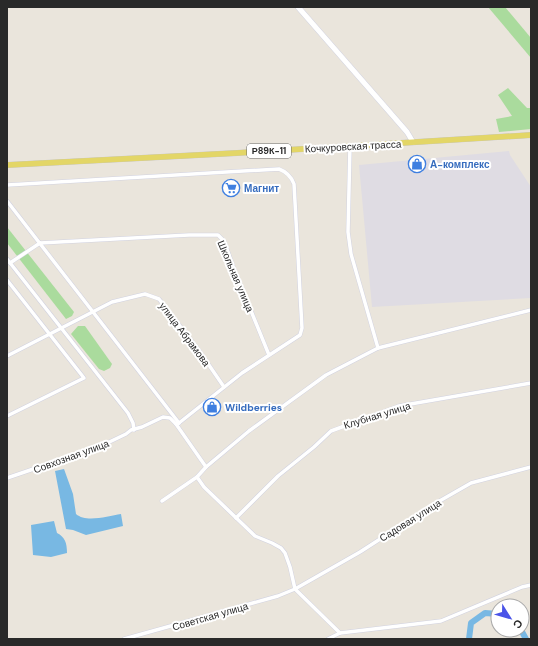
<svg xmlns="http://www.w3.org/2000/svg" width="538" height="646" viewBox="0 0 538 646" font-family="'DM Sans',sans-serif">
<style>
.industrial{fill:#dfdce3}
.green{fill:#aadb9d}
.water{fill:#78b8e3}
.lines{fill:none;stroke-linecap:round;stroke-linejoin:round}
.river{stroke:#78b8e3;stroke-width:6}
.street-casing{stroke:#d1d2e0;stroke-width:4.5}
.secondary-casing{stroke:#d1d2e0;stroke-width:6}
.primary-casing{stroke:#c3c3c3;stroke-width:6}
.street{stroke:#fff;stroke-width:3.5}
.secondary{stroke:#fff;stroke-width:5}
.primary{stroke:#e3d667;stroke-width:5.5}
.labels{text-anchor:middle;stroke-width:4;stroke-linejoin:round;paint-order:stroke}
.shield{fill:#fff;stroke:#696969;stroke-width:1}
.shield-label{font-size:9px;font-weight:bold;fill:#292929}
.street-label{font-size:10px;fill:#292929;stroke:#fff}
.shop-label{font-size:10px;font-weight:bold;fill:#366cbe;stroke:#fff;text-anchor:start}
</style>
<rect width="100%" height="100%" fill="#eae5dc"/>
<polygon class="industrial" points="509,151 510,155 531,187 531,298 372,307 359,165"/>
<g class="green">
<polygon points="488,7 505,7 531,38 531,58"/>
<polygon points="508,88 527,108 531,108 531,129 499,132 496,119 512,116 498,95"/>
<polygon points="7,227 74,312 72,316 66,319 7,243"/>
<polygon points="78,326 85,326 112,364 110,368 104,371 99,369 71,334"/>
</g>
<g class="water">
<path d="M64,469l9,25 3,20c10,9 32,2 45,0l2,12 -37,9 -13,-5 -7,-1 -11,-58z"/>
<path d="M54,521l3,12c8,4 10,10 10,20l-16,4 -18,-2 -2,-30z"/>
</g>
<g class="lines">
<g class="river">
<polyline points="521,630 526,639"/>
<polyline points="469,639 471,623 485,613 498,614"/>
</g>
<defs>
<g id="street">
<polyline points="350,146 348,232 351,254 378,348"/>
<path d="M7,185l272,-16c8,3 12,7 15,15l8,144 -2,7 -58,38 -63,50"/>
<polyline points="7,201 179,423"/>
<polyline points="40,243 189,235 218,235 224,241 234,269 269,355"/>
<polyline points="7,259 128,413 133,423 134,430"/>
<polyline points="10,263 40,243"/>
<polyline points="7,280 84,378 7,416"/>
<polyline points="7,356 112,302 145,294 159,299 200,352 224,387"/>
<polyline points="176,424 206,467"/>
<polyline points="197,477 204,487 255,536 272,543 281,548 285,553 290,567 295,589 340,633"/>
<polyline points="7,478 101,446 126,434 131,430 142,427 163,417 170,418 176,424 179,423"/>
<polyline points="162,501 197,477 206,467 249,431 326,375 378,348 531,310"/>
<polyline points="236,518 278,476 314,447 331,431 399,406 531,383"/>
<polyline points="124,639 278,596 295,589 360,552 436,503 471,483 531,467"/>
<polyline points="328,639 340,633 441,621 522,587 531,585"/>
</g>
<polyline id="secondary" points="298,7 407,132 413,142"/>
<polyline id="primary" points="7,165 237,153 531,135"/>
</defs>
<use href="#street" class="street-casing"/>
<use href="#secondary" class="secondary-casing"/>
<use href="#primary" class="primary-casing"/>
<use href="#street" class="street"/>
<use href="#secondary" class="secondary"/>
<use href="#primary" class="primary"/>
</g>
<defs>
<symbol id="shop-ring" viewBox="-11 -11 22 22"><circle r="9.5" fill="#fff" stroke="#3f7fe0" stroke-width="1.5"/><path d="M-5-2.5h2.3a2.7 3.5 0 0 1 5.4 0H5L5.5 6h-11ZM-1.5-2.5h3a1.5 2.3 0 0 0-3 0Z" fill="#3f7fe0"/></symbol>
<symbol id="supermarket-ring" viewBox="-11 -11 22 22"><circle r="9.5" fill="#fff" stroke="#3f7fe0" stroke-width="1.5"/><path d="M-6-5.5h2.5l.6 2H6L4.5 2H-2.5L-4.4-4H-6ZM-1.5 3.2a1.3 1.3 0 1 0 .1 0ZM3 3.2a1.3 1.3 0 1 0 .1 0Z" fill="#3f7fe0"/></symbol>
</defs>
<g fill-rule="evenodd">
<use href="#shop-ring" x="407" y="154" width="20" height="20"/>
<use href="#supermarket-ring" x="221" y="178" width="20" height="20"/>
<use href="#shop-ring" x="202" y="397" width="20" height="20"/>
</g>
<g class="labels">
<rect class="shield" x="247" y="144" width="44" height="14" rx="3"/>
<g class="shield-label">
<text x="269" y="154">Р89К-11</text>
</g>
<g class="street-label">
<text transform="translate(353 146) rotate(-3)" y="4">Кочкуровская трасса</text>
<text transform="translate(236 276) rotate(67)" y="4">Школьная улица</text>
<text transform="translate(185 334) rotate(53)" y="4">улица Абрамова</text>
<text transform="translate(377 415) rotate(-17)" y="4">Клубная улица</text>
<text transform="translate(71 456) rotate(-20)" y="4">Совхозная улица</text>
<text transform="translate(410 520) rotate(-32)" y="4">Садовая улица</text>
<text transform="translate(210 616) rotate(-16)" y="4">Советская улица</text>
</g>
<g class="shop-label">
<text x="430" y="168">А-комплекс</text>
<text x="244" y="192">Магнит</text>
<text x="225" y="411">Wildberries</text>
</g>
</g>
<rect width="538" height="646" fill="none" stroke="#292929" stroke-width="16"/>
<g transform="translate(510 618) rotate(127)"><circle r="19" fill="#ffffff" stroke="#a9a9a9"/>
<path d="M0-3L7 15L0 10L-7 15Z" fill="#4a53e8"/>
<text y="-6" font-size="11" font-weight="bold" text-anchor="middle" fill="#292929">С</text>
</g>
</svg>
